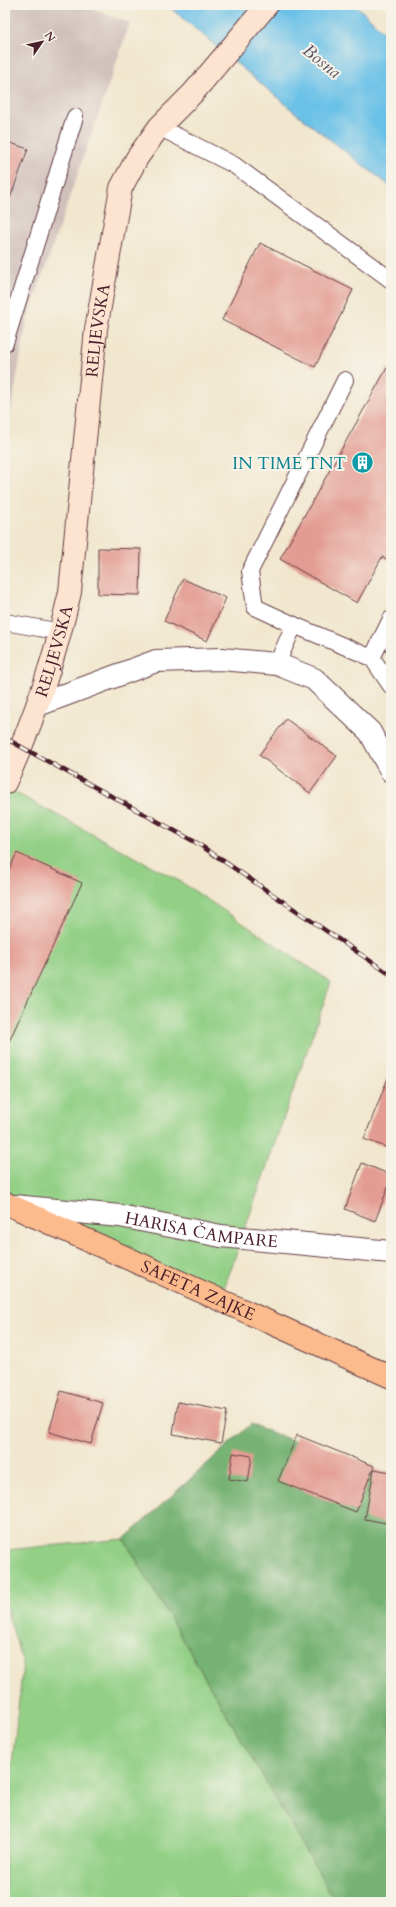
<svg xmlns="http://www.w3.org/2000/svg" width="396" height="1907" viewBox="0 0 396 1907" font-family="Cardo,serif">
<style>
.industrial{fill:#d0c0bc}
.green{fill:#93d086;stroke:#6e7858}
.forest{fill:#76b273;stroke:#60684f}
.water{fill:#6bc1e8;stroke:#5a708a}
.building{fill:#e39c93}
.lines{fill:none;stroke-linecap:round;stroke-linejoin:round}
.service-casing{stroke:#633d43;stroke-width:18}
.minor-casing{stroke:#633d43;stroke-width:24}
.secondary-casing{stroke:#633d43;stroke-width:24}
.primary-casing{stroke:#633d43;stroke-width:24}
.service{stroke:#fff;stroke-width:16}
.minor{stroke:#fff;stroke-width:22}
.secondary{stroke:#fde4d1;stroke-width:22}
.primary{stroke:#fbbb8d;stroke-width:22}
.rail-casing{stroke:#4a1f2b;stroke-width:4.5}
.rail{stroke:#f7f3e8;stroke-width:3;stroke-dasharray:9;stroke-linecap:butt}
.labels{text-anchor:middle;stroke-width:4;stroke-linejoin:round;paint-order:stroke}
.street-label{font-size:17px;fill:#4a1f2b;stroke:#f7f3e8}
.culture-label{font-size:17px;fill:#0d838f;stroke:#f7f3e8;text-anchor:end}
.water-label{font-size:18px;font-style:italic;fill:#545064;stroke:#f7f3e8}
</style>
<rect width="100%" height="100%" fill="#f7f3e8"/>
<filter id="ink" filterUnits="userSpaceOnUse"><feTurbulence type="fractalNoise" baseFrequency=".025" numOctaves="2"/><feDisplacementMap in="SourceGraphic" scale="8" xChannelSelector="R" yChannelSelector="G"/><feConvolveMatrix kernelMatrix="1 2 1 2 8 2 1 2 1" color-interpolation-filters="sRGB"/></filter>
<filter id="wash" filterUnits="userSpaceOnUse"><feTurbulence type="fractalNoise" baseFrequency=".012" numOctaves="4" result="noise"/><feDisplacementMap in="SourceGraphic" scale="16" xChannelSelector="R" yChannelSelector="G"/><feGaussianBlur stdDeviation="0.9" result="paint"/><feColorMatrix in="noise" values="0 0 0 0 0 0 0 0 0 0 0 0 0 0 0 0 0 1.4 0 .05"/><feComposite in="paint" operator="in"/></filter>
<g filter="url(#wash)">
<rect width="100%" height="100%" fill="#f1e7ce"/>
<polygon class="industrial" points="5,5 81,5 130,23 27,320 5,444"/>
<g class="green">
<polygon points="5,787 181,882 331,982 220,1300 5,1203"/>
<polygon points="124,1539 336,1902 5,1902 5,1828 23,1664 5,1604 5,1550"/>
</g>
<polygon class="forest" points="251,1424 391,1480 391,1902 336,1902 124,1539"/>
<polygon class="water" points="167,5 356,5 391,39 391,187 297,114"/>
<g id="blocks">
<g class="building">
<polygon points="5,141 28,149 5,212"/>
<polygon points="260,243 353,290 315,367 222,320"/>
<polygon points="387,368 391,370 391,561 382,557 357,603 280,559"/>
<polygon points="98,548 141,549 140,595 98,594"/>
<polygon points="183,579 226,598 207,641 164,621"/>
<polygon points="286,719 337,756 310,793 259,755"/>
<polygon points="17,853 82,883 5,1050 5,878"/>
<polygon points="391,1070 391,1149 364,1139"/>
<polygon points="362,1163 391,1175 391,1180 375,1221 345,1209"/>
<polygon points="61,1391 103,1403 91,1444 49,1432"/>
<polygon points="178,1402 227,1411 221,1443 173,1434"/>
<polygon points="297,1435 374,1466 356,1512 278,1481"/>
<polygon points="233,1453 252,1456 248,1482 229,1479"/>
<polygon points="374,1469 391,1472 391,1524 365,1519"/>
</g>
</g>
</g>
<g filter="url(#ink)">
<use href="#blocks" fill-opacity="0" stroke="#633d43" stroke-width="1"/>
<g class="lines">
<defs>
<g id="service">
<polyline points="159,127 234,165 391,280"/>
<polyline points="5,343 75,117"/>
<polyline points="5,622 61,632"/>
<polyline points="294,625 255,607 250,571 345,380"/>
<polyline points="372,658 391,686"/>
<polyline points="277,664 294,625 372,658 391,619"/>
</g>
<g id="minor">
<polyline points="38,705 156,661 221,659 277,664 314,679 370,732 391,771"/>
<path id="s1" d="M14,1206l106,10 101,20 170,16"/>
</g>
<g id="secondary">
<path id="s2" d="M5,783c29,-62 50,-125 65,-191l26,-263 25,-141 16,-30 22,-31 34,-34 74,-88"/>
</g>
<g id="primary">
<path id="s3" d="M5,1203l386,174"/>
</g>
</defs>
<use href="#service" class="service-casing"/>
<use href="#minor" class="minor-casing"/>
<use href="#secondary" class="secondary-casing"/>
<use href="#primary" class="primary-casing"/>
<use href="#service" class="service"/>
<use href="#minor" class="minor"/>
<use href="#secondary" class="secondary"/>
<use href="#primary" class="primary"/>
<defs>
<polyline id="rail" points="5,738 197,843 391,975"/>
</defs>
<use href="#rail" class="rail-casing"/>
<use href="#rail" class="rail"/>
</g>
</g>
<defs>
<symbol id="building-disc" viewBox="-11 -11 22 22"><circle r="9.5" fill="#0f9aa8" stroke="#f7f3e8"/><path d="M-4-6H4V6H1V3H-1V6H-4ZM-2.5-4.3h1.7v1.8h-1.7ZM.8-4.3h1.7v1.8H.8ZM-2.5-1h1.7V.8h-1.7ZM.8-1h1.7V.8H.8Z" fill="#fff"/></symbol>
</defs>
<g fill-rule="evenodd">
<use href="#building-disc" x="350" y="450" width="25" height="25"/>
</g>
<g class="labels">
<g class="street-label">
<text dy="6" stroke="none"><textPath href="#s2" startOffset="465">RELJEVSKA</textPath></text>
<text dy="6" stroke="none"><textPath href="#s2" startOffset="141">RELJEVSKA</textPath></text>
<text dy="6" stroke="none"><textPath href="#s1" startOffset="189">HARISA ČAMPARE</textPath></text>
<text dy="6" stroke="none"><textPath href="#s3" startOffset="212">SAFETA ZAJKE</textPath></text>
</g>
<g class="culture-label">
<text x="346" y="469">IN TIME TNT</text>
</g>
<g class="water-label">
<text transform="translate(322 61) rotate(39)" y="6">Bosna</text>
</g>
</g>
<rect width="396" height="1907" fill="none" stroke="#f7f3e8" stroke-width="20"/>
<g transform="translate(42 42) rotate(56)" stroke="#f7f3e8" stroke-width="3" paint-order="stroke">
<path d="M0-3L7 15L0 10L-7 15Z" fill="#4a1f2b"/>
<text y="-6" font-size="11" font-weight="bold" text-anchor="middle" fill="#4a1f2b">N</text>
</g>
</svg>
